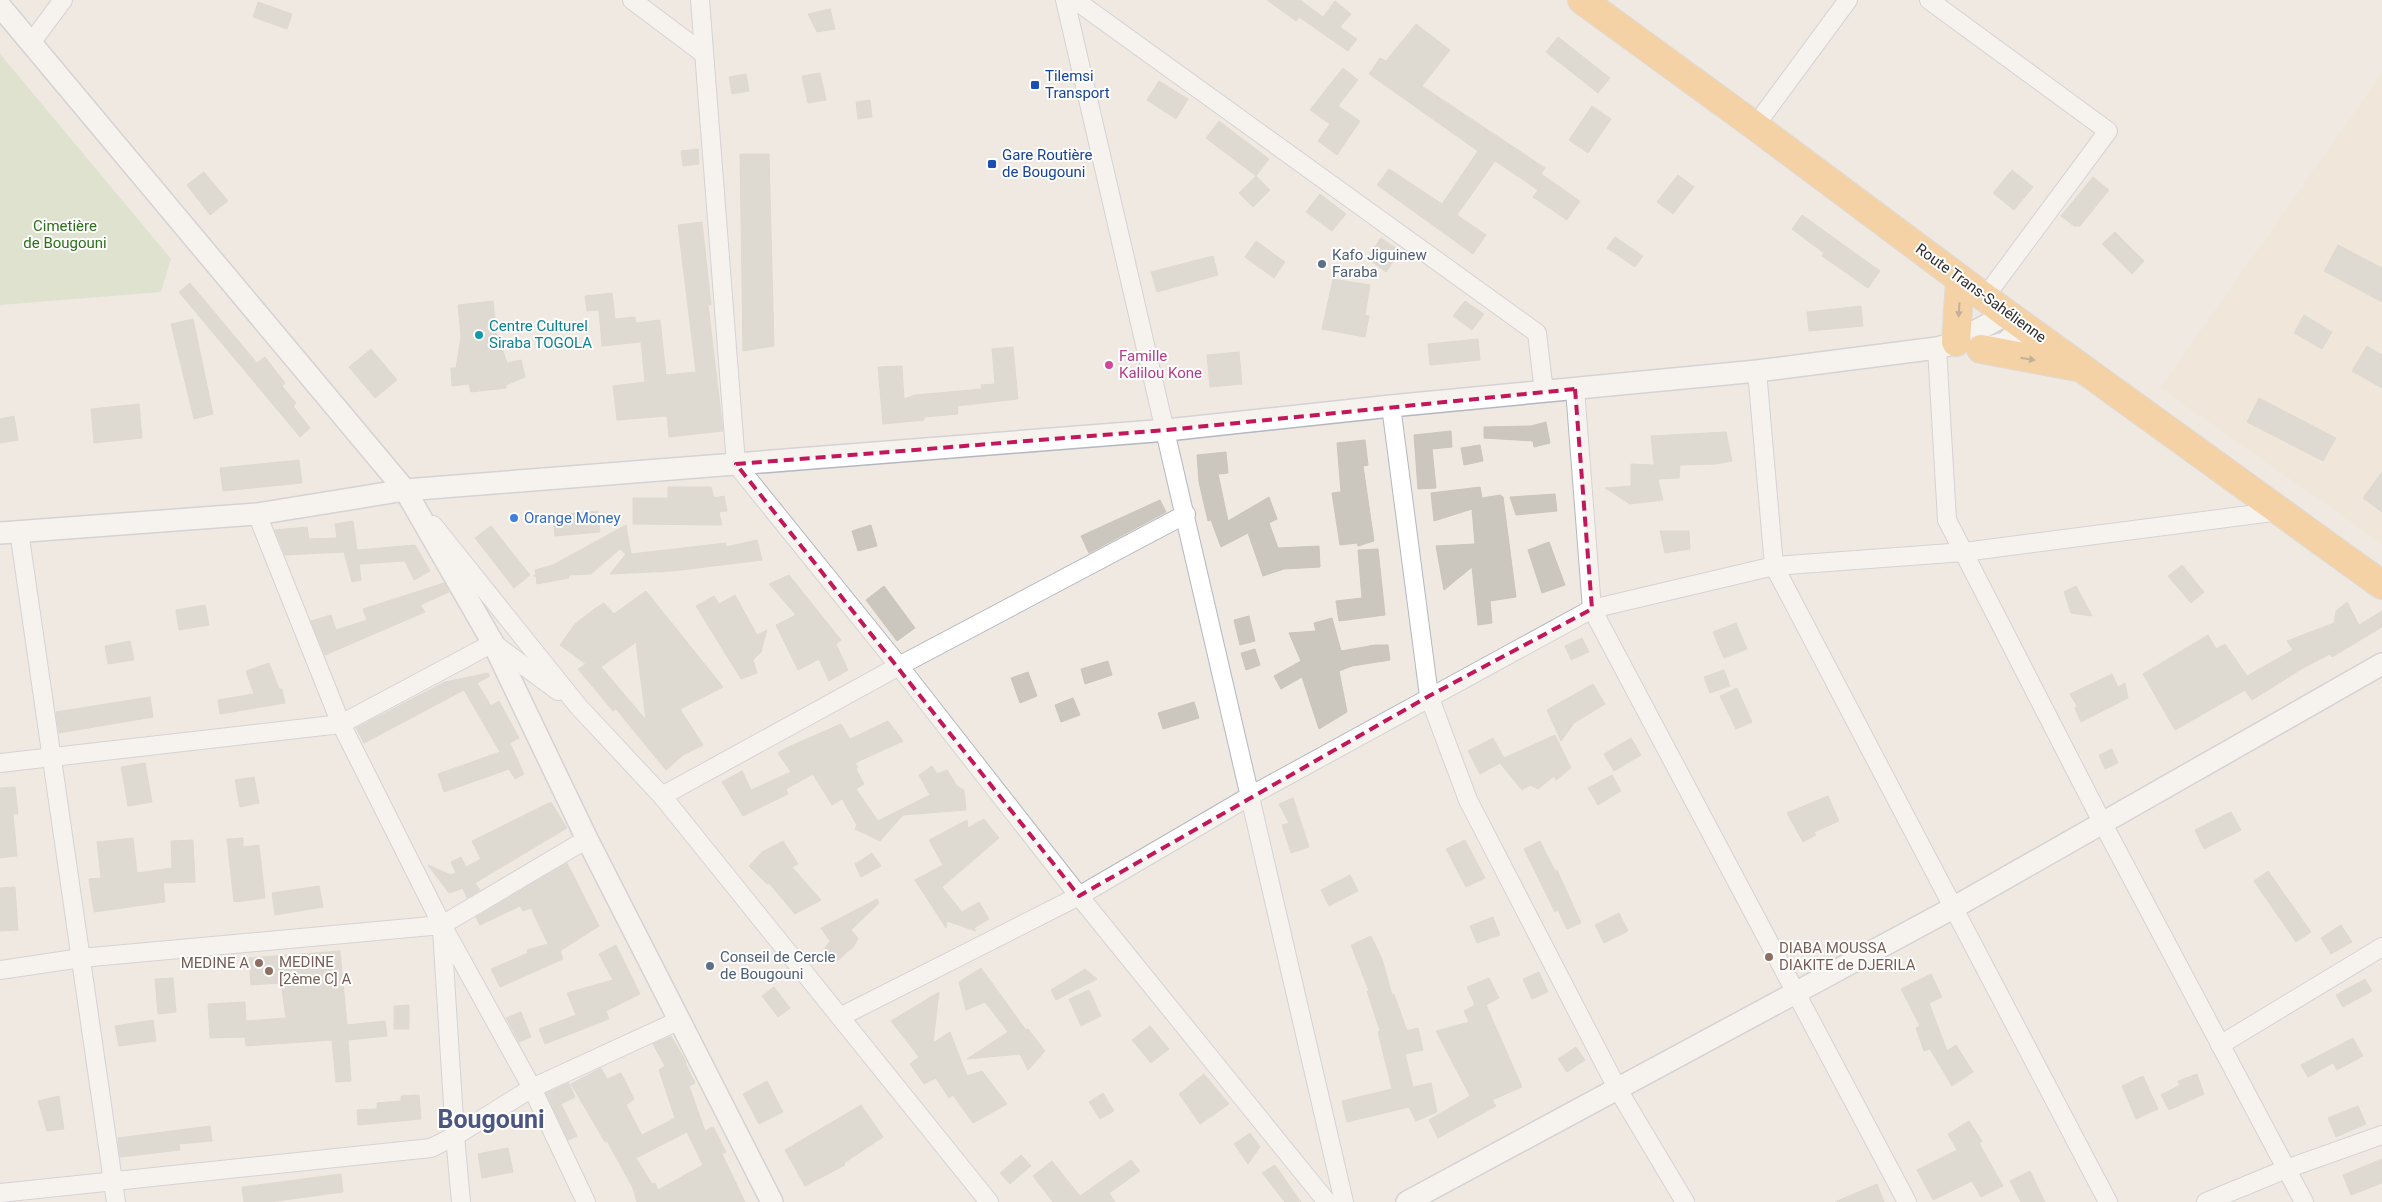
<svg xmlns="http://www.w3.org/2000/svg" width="2382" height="1202" viewBox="0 0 2382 1202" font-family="Roboto,sans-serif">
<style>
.education{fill:#f1e5d0}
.cemetery{fill:#c9dab7}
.building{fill:#cbc7bf;stroke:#cbc5ba;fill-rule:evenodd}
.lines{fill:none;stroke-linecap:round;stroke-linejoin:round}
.minor-casing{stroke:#b4b7c1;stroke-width:20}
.tertiary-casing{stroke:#b4b7c1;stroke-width:24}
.trunk-casing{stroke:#c9c9c9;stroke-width:30}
.minor{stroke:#fff;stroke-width:18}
.tertiary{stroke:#fff;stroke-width:21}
.trunk{stroke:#fab75e;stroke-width:28}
.oneway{fill:#8a6c44}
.marked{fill:none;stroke:#c2185b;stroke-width:4;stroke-dasharray:10 6;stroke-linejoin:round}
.transit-dot{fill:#1a4fb4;stroke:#fff;stroke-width:2}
.service-dot{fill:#5c6f8a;stroke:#fff;stroke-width:2}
.culture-dot{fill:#0f9aa8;stroke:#fff;stroke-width:2}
.hotel-dot{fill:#d1479c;stroke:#fff;stroke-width:2}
.shop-dot{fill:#3f7fe0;stroke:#fff;stroke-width:2}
.education-dot{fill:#8d6e63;stroke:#fff;stroke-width:2}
.labels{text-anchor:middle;stroke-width:4;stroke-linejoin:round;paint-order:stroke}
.transit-label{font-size:15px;fill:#164399;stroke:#fff;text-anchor:start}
.park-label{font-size:15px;fill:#2d7019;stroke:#fff}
.service-label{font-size:15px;fill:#4e5e75;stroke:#fff;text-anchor:start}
.street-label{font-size:15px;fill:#2e2e2e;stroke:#fff}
.culture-label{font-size:15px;fill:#0d838f;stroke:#fff;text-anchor:start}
.hotel-label{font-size:15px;fill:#b23c85;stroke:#fff;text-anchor:start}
.shop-label{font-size:15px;fill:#366cbe;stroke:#fff;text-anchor:start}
.education-label{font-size:15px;fill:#785e54;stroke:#fff;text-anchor:start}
.town-label{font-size:25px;font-weight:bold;fill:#4c5781;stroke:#fff}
</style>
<rect width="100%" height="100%" fill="#efe9e1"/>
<polygon class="education" points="2382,73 2382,544 2160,388"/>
<polygon class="cemetery" points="0,54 171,259 161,292 0,305"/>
<g class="building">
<polygon points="1267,0 1300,0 1323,17 1335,1 1351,14 1340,27 1357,39 1348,51 1299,17 1296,21"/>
<polygon points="258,2 292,14 287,29 253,17"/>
<polygon points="830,9 835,29 817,32 808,14"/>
<polygon points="1416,24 1450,50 1422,86 1545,168 1541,174 1580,201 1567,220 1533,197 1538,190 1495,161 1457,215 1486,235 1473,254 1377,185 1389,169 1442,204 1478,151 1369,74 1380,58 1386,61"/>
<polygon points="1558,37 1610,78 1598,93 1546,52"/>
<polygon points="1343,68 1358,80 1338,106 1360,121 1337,155 1318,141 1330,124 1310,110"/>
<polygon points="820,73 826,100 808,103 802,76"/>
<polygon points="746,74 749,91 732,94 729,77"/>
<polygon points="1159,81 1188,99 1176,119 1147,100"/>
<polygon points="870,100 872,117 858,119 856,102"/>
<polygon points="1592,106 1611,119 1588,153 1569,140"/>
<polygon points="1219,121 1269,159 1256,176 1206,138"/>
<polygon points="698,149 699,164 683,166 681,151"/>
<polygon points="740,154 769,154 774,346 743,351"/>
<polygon points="2012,170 2033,187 2014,210 1993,193"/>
<polygon points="204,172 228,201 210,215 187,185"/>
<polygon points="1678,175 1694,187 1673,214 1657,202"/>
<polygon points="1256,176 1270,190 1253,207 1239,193"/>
<polygon points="2093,177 2109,190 2080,226 2074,226 2061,216"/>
<polygon points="1320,194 1346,214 1332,231 1306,212"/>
<polygon points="1802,215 1880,271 1868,288 1822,256 1824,253 1792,229"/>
<polygon points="702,222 711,305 708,305 723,431 669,437 667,416 617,420 613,386 645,382 641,342 602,346 599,310 587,311 585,296 612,293 615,319 635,317 636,323 660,320 666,375 696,372 678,225"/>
<polygon points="2115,232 2144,261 2132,274 2102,244"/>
<polygon points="1615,237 1643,256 1635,267 1607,248"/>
<polygon points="1381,238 1400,251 1386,272 1367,258"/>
<polygon points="1256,241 1285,262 1274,278 1245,257"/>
<polygon points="2338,245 2382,268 2382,302 2324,271"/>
<polygon points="1213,256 1218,275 1157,292 1151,272"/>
<polygon points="1333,279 1370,285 1365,315 1369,316 1365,337 1322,329"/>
<polygon points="190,283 257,363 265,357 285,383 282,386 296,403 293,406 310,428 300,437 179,292"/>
<polygon points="493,301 496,331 507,363 521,360 525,377 506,385 506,388 471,392 469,384 452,386 451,368 456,368 461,337 458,305"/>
<polygon points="1465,301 1484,314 1472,330 1453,316"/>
<polygon points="1861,306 1863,326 1809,331 1807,312"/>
<polygon points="2304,315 2332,332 2322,349 2294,333"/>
<polygon points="193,319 213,414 194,419 171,324"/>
<polygon points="1478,339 1480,360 1430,365 1428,344"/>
<polygon points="2367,346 2382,355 2382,388 2352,371"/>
<polygon points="1013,347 1018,399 957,406 958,414 924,417 924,420 883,424 878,367 902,366 904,399 915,395 982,389 981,385 995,384 992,349"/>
<polygon points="371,349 397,380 375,398 349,367"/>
<polygon points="1239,352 1242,384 1210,387 1207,355"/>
<polygon points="2259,398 2336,438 2323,461 2247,422"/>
<polygon points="139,404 142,438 94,443 91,409"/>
<polygon points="14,416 18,440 0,443 0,419"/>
<polygon points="1546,422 1550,443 1534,447 1533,441 1484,438 1484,427 1531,426"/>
<polygon points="1451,431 1452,447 1432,449 1436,488 1418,489 1414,435"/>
<polygon points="1726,432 1732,461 1716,464 1680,465 1679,478 1658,479 1663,500 1630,504 1605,488 1631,486 1631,464 1654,465 1651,436"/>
<polygon points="1365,440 1368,465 1363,466 1374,541 1358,546 1357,543 1340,545 1332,493 1341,492 1337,443"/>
<polygon points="1480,445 1483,461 1464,465 1461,448"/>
<polygon points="1226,452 1228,473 1218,474 1228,521 1269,497 1277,519 1269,523 1278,548 1319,546 1320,567 1284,569 1263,576 1248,533 1221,547 1211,520 1208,521 1199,482 1197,455"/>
<polygon points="299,460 302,483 223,491 220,468"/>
<polygon points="2382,472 2382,512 2363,498"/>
<polygon points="668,487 711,487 714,498 724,496 727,511 719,512 722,525 633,524 633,498 668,498"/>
<polygon points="1480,487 1482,498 1500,495 1503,497 1516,597 1490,601 1492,623 1478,625 1472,567 1444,590 1436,546 1475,544 1472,509 1434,521 1431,493"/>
<polygon points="1555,494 1557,511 1516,515 1510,497"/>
<polygon points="1160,500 1166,512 1089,553 1081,536"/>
<polygon points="598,511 600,532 555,536 553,515"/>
<polygon points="353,521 357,550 415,545 430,571 414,580 405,561 359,564 361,580 352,582 344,552 285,555 275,530 307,527 309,539 337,538 335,524"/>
<polygon points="626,525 631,554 726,543 726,547 757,540 762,560 673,571 610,574 626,554 620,549 591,574 569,575 569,578 537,584 536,576 533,576 536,575 535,570 553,565"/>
<polygon points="871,525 877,546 858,551 852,531"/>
<polygon points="491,526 530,575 514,588 475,538"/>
<polygon points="1660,531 1689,531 1690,549 1665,553"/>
<polygon points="1549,542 1565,585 1542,593 1528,550"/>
<polygon points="1378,549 1385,615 1339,621 1336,601 1362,598 1358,550"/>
<polygon points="2182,565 2204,592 2191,603 2168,576"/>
<polygon points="789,575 841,640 836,644 848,670 829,681 819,659 798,670 776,625 796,615 769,584"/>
<polygon points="444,583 449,592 420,605 425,612 325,655 311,621 331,615 336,630 367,620 363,609"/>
<polygon points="884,586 915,628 897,641 866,600"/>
<polygon points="2076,586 2092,616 2071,613 2064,592"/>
<path d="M646,591l77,96 -43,22 23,36 -20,10 -17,15 -50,-61 -3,2 -35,-42 8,-5 -26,-19 15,-21 18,-14 11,-7 10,11zM636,642l10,78 -45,-53z"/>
<polygon points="735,595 757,635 767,630 761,652 753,660 757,673 741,679 696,606 714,596 719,604"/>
<polygon points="2347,602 2359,625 2382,611 2382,627 2332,657 2330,654 2303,668 2252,700 2245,690 2175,730 2143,674 2208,635 2216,649 2225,644 2247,676 2293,650 2287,641 2334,623 2336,611"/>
<polygon points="205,605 209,625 179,630 176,610"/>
<polygon points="1249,616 1255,641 1240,645 1234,620"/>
<polygon points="1332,618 1341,651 1375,645 1388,645 1390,660 1352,666 1339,671 1347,712 1319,729 1302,677 1281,689 1274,676 1301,661 1289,633 1316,631 1314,623"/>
<polygon points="1736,623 1747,649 1724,658 1713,632"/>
<polygon points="1582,638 1589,652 1571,660 1565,646"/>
<polygon points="130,641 134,660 108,664 105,646"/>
<polygon points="1255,649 1260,665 1246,670 1241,653"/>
<polygon points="1108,661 1112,675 1085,684 1081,669"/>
<polygon points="269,663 279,689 282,689 285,703 220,714 218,700 254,694 246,671"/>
<polygon points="1724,670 1730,686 1710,693 1704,677"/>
<polygon points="1028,672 1037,696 1020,703 1011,678"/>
<polygon points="488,673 490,676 477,683 491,706 499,701 519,738 510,743 524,774 515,779 509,769 444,792 438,774 500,752 464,690 364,743 356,728 445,682"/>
<polygon points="2112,674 2118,687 2125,683 2128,698 2081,722 2075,708 2077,706 2070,694"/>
<polygon points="1593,684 1605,704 1574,723 1561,741 1547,710"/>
<polygon points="1737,688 1752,722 1736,729 1720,696"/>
<polygon points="150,697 153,717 59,733 56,712"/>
<polygon points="1073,698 1080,715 1061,722 1055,705"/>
<polygon points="1194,702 1199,718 1163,729 1158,713"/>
<polygon points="888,721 903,741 855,763 858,767 856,769 864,784 856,789 878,821 930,795 919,775 932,766 937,774 947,770 957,786 964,790 966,810 903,815 880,841 855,829 857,825 842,799 832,805 813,774 786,789 788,794 743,816 722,782 742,771 751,790 791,772 778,753 786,748 841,724 850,739"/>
<polygon points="1555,735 1571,768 1556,780 1554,776 1538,789 1530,785 1522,790 1500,763 1480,774 1468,751 1493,738 1504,758"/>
<polygon points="1631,738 1641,755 1614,771 1604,754"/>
<polygon points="2112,749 2118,763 2105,769 2099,755"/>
<polygon points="145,763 152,802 128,806 121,767"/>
<polygon points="1612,775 1621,791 1598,805 1588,788"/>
<polygon points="254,777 259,803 240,807 235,780"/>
<polygon points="15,787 18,814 13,814 17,856 0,858 0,788"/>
<polygon points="1828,796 1839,821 1814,832 1816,835 1803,842 1787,813"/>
<polygon points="1293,798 1309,847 1291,853 1282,825 1289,823 1279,804"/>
<polygon points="551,802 567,828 475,883 480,890 467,898 463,888 449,893 428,865 451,875 456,873 451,862 461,857 466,867 481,859 472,841"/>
<polygon points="2231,812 2241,830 2204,849 2195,830"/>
<polygon points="984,819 999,838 942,887 962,912 979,902 989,919 974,928 976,931 947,921 946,928 915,880 943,865 929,840 967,820 968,828"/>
<polygon points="133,838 137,873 172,868 171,841 193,840 195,882 163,883 165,902 94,912 89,879 101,878 97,842"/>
<polygon points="243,838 243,847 259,845 265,898 234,902 227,839"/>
<polygon points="1465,840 1485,878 1466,887 1446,849"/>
<polygon points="783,841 798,864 792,867 821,900 795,914 769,883 767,884 749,866 762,852"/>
<polygon points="1540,841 1555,871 1557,870 1581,923 1567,929 1558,910 1555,912 1524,849"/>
<polygon points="872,853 881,866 861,877 855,864"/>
<polygon points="567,863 599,926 560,951 563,959 500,987 491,969 528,953 527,950 548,944 531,908 523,911 520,906 480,925 476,917"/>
<polygon points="2268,871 2311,932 2296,942 2254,881"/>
<polygon points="1350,875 1358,891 1329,906 1321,890"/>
<polygon points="319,886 323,907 275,915 272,893"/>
<polygon points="15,887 18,930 0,931 0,888"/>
<polygon points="877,899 879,903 851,930 858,938 854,946 836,962 823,951 830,941 821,928"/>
<polygon points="1619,913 1628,931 1604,943 1595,925"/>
<polygon points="1493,917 1500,935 1477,943 1470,926"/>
<polygon points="2341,925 2352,942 2331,954 2321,938"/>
<polygon points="1371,936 1382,959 1392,995 1394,994 1407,1031 1418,1028 1423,1050 1405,1054 1413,1087 1431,1083 1437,1112 1416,1121 1409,1107 1347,1122 1342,1101 1392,1089 1378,1032 1380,1031 1367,991 1369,991 1351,945"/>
<polygon points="616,945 640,994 606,1011 609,1019 545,1044 539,1029 576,1015 567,993 613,980 599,954"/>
<polygon points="340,951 347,1025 385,1021 387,1036 348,1040 351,1081 336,1082 332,1040 246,1046 245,1037 210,1038 208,1004 245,1002 246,1021 286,1018 281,983 251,985 249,958"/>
<polygon points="981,968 1026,1030 1028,1029 1045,1051 1028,1070 1020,1054 967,1059 1008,1032 985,1002 966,1010 959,982"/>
<polygon points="1085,969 1097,979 1056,1000 1051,990"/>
<polygon points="1539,972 1548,992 1532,999 1523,979"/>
<polygon points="1931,974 1942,997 1929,1003 1947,1051 1956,1045 1973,1072 1952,1086 1930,1049 1924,1051 1916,1028 1920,1026 1901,989"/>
<polygon points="173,978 176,1012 158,1014 155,979"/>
<polygon points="1489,978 1499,998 1486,1005 1522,1087 1492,1100 1496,1106 1438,1138 1429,1120 1470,1096 1436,1031 1469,1022 1464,1011 1475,1005 1467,987"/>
<polygon points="2365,979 2372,991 2343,1007 2336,995"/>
<polygon points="774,987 790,1008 778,1017 762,996"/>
<polygon points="1089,990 1101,1016 1081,1026 1069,999"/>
<polygon points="939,992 933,1043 950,1032 967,1076 982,1071 1007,1104 973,1123 953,1095 949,1098 936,1078 924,1084 910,1064 919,1057 891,1021"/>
<polygon points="409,1005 409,1029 394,1029 394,1006"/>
<polygon points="521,1012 531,1037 519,1042 506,1018"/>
<polygon points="153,1020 156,1041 119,1046 115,1026"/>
<polygon points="1150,1026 1169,1049 1151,1063 1132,1040"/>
<path d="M671,1036l15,26 -1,1 10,20 -6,3 16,45 8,-4 13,25 -4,2 23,48h-108l-4,-14 -26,-47 -2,1 -34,-58 30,-16 6,11 14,-6 13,26 -8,6 16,30 33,-17 -16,-48 6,-4 -12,-22zM687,1132l16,33 -45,25 -3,-7 -3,1 -16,-26z"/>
<polygon points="2353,1038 2363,1056 2337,1070 2333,1063 2308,1077 2301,1065"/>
<polygon points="1576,1047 1585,1060 1567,1072 1558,1059"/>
<polygon points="1204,1074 1229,1104 1200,1124 1179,1094"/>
<polygon points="2197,1074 2204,1094 2169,1110 2161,1095 2180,1085 2178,1081"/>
<polygon points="2143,1076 2158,1109 2136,1119 2122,1086"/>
<polygon points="767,1081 783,1112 759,1124 743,1094"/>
<polygon points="569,1083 575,1097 561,1104 577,1136 568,1140 546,1093"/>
<polygon points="1103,1093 1114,1111 1100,1119 1089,1102"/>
<polygon points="419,1095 421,1119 358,1125 357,1110 377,1109 377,1103 401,1101 401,1096"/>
<polygon points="59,1096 64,1129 47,1131 38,1101"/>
<polygon points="861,1105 883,1137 844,1163 845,1165 805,1186 785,1150"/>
<polygon points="2358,1106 2366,1124 2336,1137 2328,1118"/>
<polygon points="1969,1121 1982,1141 1979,1143 2003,1186 1981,1197 1972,1181 1933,1200 1917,1170 1957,1150 1948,1134"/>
<polygon points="210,1126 212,1141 179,1144 180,1150 120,1157 118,1138"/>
<polygon points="1250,1133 1260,1147 1248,1164 1234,1144"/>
<polygon points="508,1148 513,1172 482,1178 478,1154"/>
<polygon points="1021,1155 1031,1166 1010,1184 1000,1173"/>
<polygon points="2382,1159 2382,1183 2351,1195 2343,1175"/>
<polygon points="1131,1160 1140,1171 1109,1193 1115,1202 1053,1202 1033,1176 1052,1161 1080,1196"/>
<polygon points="1275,1165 1301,1202 1285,1202 1262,1173"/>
<polygon points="2030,1171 2045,1202 2021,1202 2010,1181"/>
<polygon points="341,1174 343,1192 269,1202 244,1202 242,1187"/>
<polygon points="1877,1184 1884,1202 1835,1202"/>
</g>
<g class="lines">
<defs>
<g id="minor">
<polyline points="632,0 704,54"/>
<polyline points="700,0 736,464 899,666 1079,896 1327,1202"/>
<polyline points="1065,0 1344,1202"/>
<polyline points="1075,0 1537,333 1544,392"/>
<polyline points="1929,0 2108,131 1985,297"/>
<polyline points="31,43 63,0"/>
<polyline points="1755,126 1848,0"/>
<polyline points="1937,348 1947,520 2102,822 2304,1202"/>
<polyline points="1757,371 1774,566 2108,1202"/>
<polyline points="1575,389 1592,609 1907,1202"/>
<polyline points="1391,406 1429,696 1468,800 1617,1088 1685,1202"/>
<polyline points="257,514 341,724 442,925 532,1088 586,1202"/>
<polyline points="433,525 578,706 662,796 989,1202"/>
<polyline points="19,531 116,1202"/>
<polyline points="0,763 341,724 493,643 558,691"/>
<polyline points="662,796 899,666 1186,514"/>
<polyline points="442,930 455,1136 461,1202"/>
<polyline points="0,970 81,958 442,925 587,839"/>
<polyline points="842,1016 1079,896 1250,796 1592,609 1774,566 1964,552 2280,511"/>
<polyline points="2220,1045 2382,947"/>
<polyline points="0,1193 431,1148 455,1136 532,1088 680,1020"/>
<polyline points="2206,1202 2286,1169 2382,1135"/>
</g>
<g id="tertiary">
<polyline points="0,6 405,490 493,643 587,839 772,1202"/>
<polyline points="1982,349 2005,343 2025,326"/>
<polyline points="0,533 257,514 405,490 1167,430 1391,406 1757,371 1937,348 1952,344 2007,314"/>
<polyline points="1407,1202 1953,908 2382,664"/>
</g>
<g id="trunk">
<polyline points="1582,0 1755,126 2007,314 2382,585"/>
<polyline points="1956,342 1960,279"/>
<polyline points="1981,349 2077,367"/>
</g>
</defs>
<use href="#minor" class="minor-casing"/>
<use href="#tertiary" class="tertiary-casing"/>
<use href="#trunk" class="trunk-casing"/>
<use href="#minor" class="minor"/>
<use href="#tertiary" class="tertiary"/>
<use href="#trunk" class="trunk"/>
</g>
<defs><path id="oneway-solid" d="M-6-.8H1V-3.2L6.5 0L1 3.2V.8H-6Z" transform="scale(1.25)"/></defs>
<g class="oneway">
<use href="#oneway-solid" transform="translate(1959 310) rotate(94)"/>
<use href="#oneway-solid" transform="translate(2028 359) rotate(9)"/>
</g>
<path d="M0 0H2382V1202H0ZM1575,389l17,220 -163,87 -350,200 -343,-432 431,-34z" fill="#efe9e1" fill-opacity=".55" fill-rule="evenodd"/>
<path class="marked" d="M1575,389l17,220 -163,87 -350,200 -343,-432 431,-34z"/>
<g class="transit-dot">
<rect x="1030" y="80" width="10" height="10" rx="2.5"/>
<rect x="987" y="159" width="10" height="10" rx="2.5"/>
</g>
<g class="service-dot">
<circle cx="1322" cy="264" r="5"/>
<circle cx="710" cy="966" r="5"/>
</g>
<circle class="culture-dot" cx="479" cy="335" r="5"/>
<circle class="hotel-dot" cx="1109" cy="365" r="5"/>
<circle class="shop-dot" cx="514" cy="518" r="5"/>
<g class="education-dot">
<circle cx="1769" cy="957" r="5"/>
<circle cx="259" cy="963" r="5"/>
<circle cx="269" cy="971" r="5"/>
</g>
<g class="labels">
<g class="transit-label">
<text x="1045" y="81">Tilemsi<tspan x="1045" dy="17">Transport</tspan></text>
<text x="1002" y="160">Gare Routière<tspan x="1002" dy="17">de Bougouni</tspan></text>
</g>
<g class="park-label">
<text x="65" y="231">Cimetière<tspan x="65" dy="17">de Bougouni</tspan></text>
</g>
<g class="service-label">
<text x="1332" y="260">Kafo Jiguinew<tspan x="1332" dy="17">Faraba</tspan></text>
<text x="720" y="962">Conseil de Cercle<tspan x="720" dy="17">de Bougouni</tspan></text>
</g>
<g class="street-label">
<text transform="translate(1981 293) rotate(36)" y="5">Route Trans-Sahélienne</text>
</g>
<g class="culture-label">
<text x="489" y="331">Centre Culturel<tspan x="489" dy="17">Siraba TOGOLA</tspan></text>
</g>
<g class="hotel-label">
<text x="1119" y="361">Famille<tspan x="1119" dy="17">Kalilou Kone</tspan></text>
</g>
<g class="shop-label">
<text x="524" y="523">Orange Money</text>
</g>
<g class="education-label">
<text x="1779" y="953">DIABA MOUSSA<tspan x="1779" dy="17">DIAKITE de DJERILA</tspan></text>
<text x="279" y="967">MEDINE<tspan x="279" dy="17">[2ème C] A</tspan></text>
<text x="249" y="968" text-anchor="end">MEDINE A</text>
</g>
<g class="town-label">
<text x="491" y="1128">Bougouni</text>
</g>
</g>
</svg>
